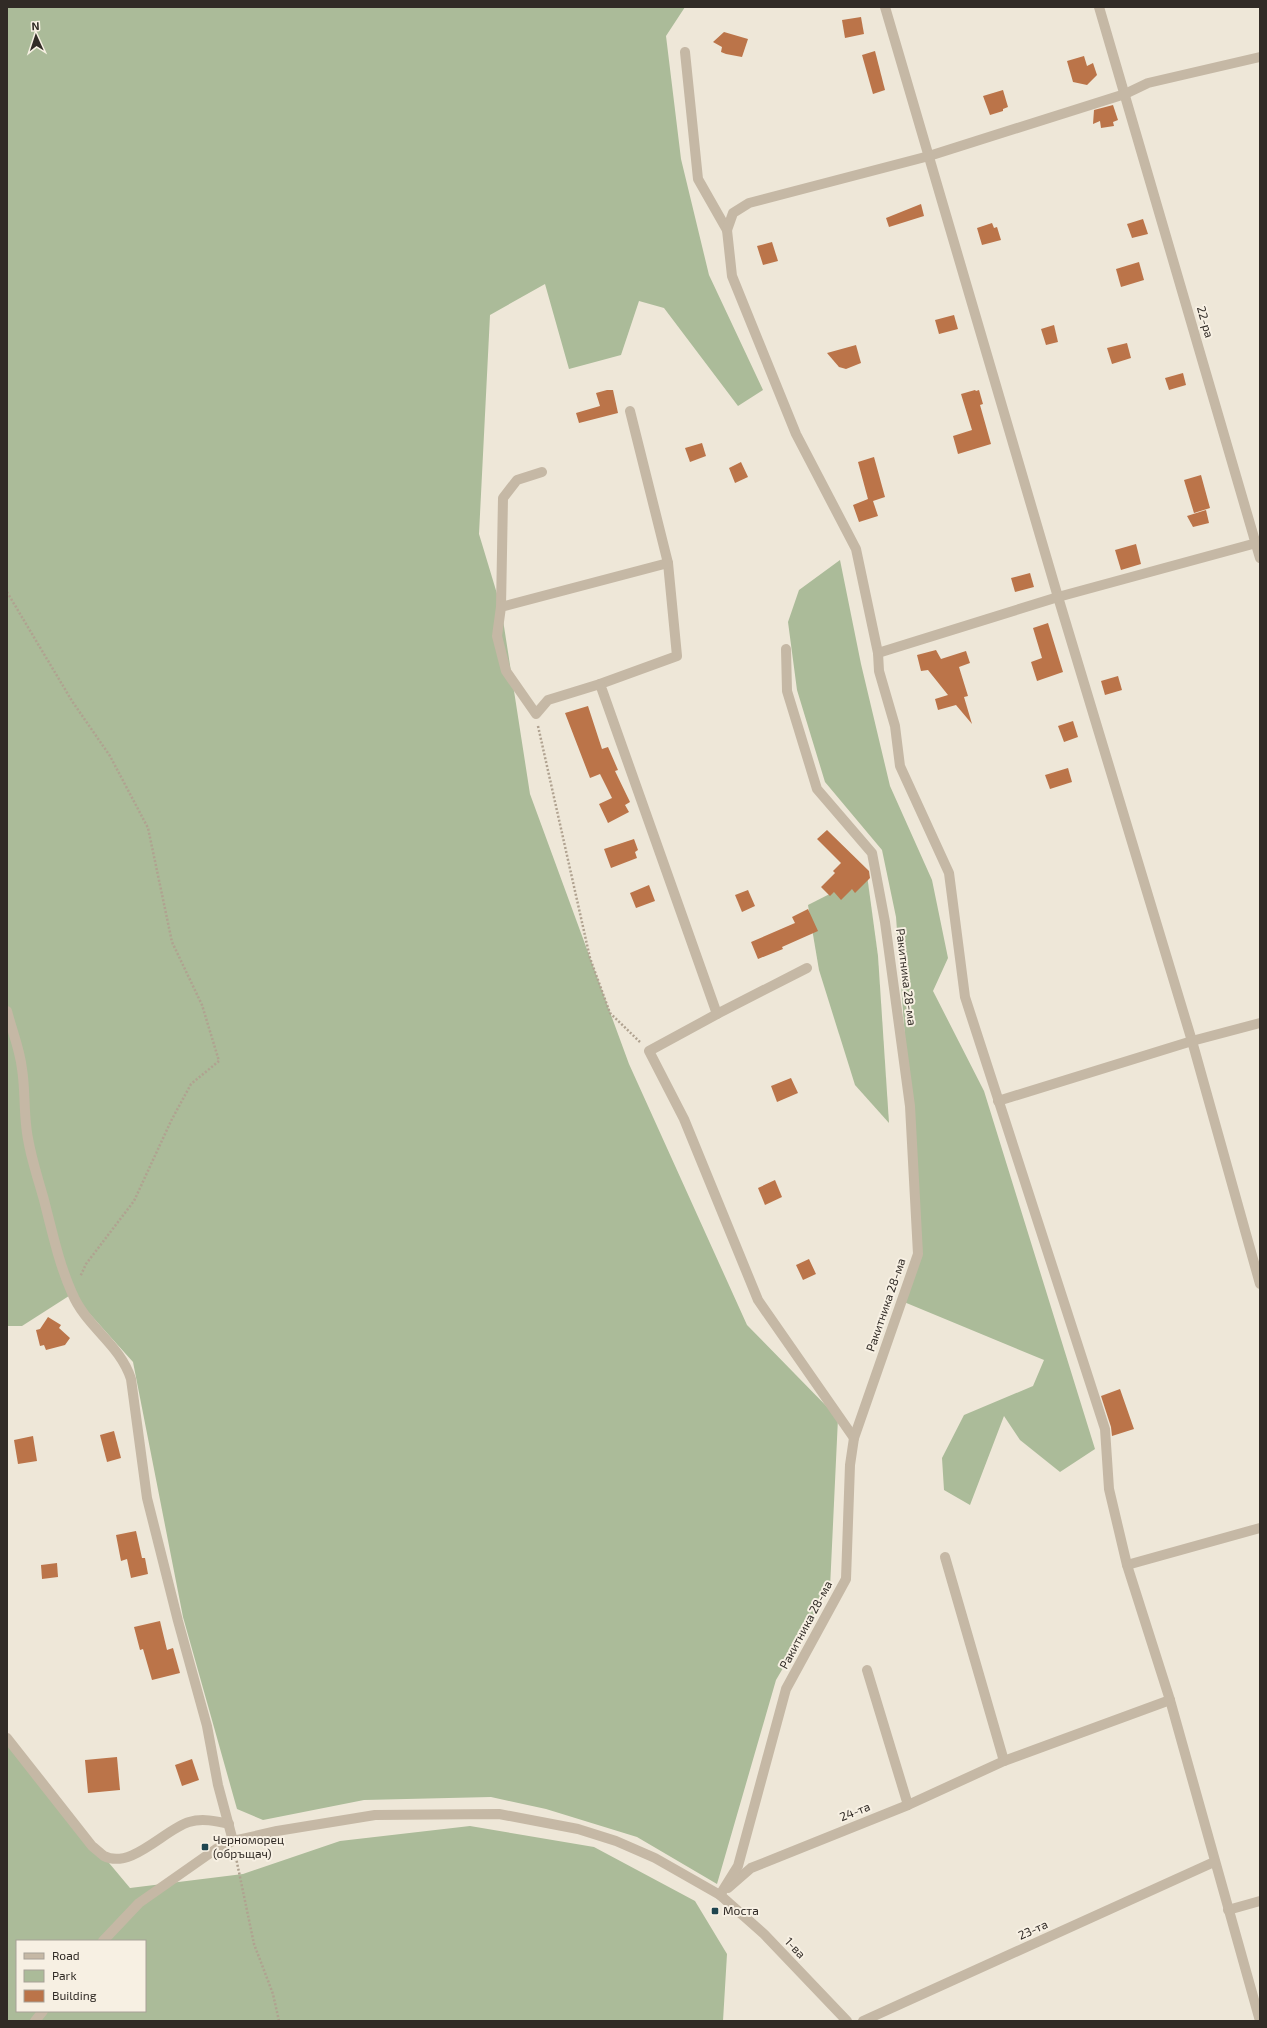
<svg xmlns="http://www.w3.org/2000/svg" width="1267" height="2028" viewBox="0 0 1267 2028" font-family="'Exo 2',sans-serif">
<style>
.green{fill:#abbb99;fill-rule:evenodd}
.building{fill:#bb7449}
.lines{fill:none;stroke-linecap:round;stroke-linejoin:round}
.path{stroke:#b0a290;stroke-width:2.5;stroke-dasharray:2 2;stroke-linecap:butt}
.street{stroke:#c5b8a5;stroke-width:10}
.poi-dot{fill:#1f454f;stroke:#f7f0e3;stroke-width:1.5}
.labels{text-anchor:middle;stroke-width:4;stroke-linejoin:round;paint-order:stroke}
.street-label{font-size:12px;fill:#312b26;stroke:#f7f0e3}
.poi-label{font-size:12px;fill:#312b26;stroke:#f7f0e3;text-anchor:start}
</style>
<rect width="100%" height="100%" fill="#eee7d8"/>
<g class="green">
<polygon points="7,7 685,7 666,36 681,159 709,275 763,390 738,406 664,308 639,301 621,355 569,369 545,284 490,315 479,534 501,607 530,794 629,1064 747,1325 838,1418 830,1588 776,1680 717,1884 637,1837 546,1809 491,1797 364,1800 263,1820 237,1809 183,1617 133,1362 72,1294 22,1326 7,1326"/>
<polygon points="840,560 861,664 890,786 932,880 948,958 933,991 984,1091 1095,1449 1060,1472 1020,1440 1004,1416 970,1505 944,1490 942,1458 964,1415 1033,1386 1044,1360 904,1302 921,1255 896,917 882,850 825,782 797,690 788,622 799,590"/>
<polygon points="867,875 878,956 889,1123 855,1085 819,970 808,905"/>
<path d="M7,1741l123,147 113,-14 97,-33 130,-15 124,21 101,54 32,53 -4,67h-716zM17,1941h128v70h-128z"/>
</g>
<g class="building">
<polygon points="861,17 864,34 845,38 842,20"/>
<polygon points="724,32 748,39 742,57 726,54 721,52 722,47 713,42"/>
<polygon points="875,51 885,90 873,94 862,55"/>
<polygon points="1084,56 1087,66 1093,63 1097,75 1087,85 1073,82 1067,61"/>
<polygon points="1003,90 1008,107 1003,109 1003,111 990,115 983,96"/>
<polygon points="1113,105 1118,120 1113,122 1114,126 1101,128 1100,121 1093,124 1094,110"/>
<polygon points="921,204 924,216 889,227 886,218"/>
<polygon points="1143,219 1148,234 1132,238 1127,224"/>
<polygon points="992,223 994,228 997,227 1001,240 982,245 977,228"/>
<polygon points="772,242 778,261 763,265 757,246"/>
<polygon points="1139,262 1144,280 1121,287 1116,269"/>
<polygon points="954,315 958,329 939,334 935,320"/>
<polygon points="1054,325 1058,342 1046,345 1041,329"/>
<polygon points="1127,343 1131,358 1112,364 1107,348"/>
<polygon points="856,345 861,363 846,369 839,367 827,353"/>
<polygon points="1183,373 1186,385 1169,390 1165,378"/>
<polygon points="607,390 613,390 618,413 579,423 576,413 600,406 596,393"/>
<polygon points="975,390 976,391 979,390 983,404 980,405 991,444 958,454 953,436 972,430 961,394"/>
<polygon points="702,443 706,456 690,462 685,448"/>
<polygon points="874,457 885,497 873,501 878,516 859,522 853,505 868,499 858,462"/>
<polygon points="741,462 748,477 735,483 729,468"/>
<polygon points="1201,475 1210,508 1194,513 1184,480"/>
<polygon points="1206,510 1209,523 1193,527 1187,516"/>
<polygon points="1136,544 1141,564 1121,570 1115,550"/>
<polygon points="1030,573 1034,587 1015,592 1011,578"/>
<polygon points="1048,623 1063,672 1037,681 1031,662 1042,658 1033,628"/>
<polygon points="936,650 941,659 966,651 970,663 959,667 968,696 964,697 972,724 956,705 938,710 935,699 948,695 928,670 921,671 917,655"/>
<polygon points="1118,676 1122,690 1105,695 1101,681"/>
<polygon points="588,706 602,749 608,747 618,770 615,771 630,802 625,805 629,812 608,823 599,804 612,798 600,774 590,778 565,713"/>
<polygon points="1073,721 1078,737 1064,742 1058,726"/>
<polygon points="1068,768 1072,782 1050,789 1045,775"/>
<polygon points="827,830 869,871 870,878 855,893 852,889 841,900 834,892 830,896 821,887 835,873 833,871 841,863 817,839"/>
<polygon points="634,839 638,850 635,852 637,858 611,868 604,849"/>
<polygon points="649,885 655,901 636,908 630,893"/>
<polygon points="748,890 755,906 742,912 735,895"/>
<polygon points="808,909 818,931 782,947 783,949 758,959 751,942 795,923 792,917"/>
<polygon points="791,1078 798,1093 777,1102 771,1086"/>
<polygon points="775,1180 782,1197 765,1205 758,1188"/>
<polygon points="809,1259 816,1274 803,1280 796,1265"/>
<polygon points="48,1317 61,1325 59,1328 70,1338 65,1345 46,1350 44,1345 40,1346 36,1330 40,1329"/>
<polygon points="1120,1389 1134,1429 1112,1436 1111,1427 1101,1396"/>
<polygon points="114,1431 121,1458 107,1462 100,1435"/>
<polygon points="33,1436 37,1461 18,1464 14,1440"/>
<polygon points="136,1531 142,1558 145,1558 148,1574 131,1578 127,1559 121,1561 116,1535"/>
<polygon points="57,1563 58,1577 42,1579 41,1565"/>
<polygon points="160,1621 167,1650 173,1648 180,1673 152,1680 143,1649 140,1650 134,1627"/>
<polygon points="117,1757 120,1790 88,1793 85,1760"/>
<polygon points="192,1759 199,1780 182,1786 175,1765"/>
</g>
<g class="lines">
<g class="path">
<polyline points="7,592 72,701 110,756 148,828 172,942 202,1005 219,1061 191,1084 171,1121 134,1201 86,1264 80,1277"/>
<polyline points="538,726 590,958 610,1013 641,1043"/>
<polyline points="235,1853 254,1944 273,1994 279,2021"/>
</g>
<g class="street">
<polyline points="885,7 1058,597 1192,1041 1260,1284"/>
<polyline points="1099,7 1260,558"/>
<polyline points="685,52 698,179 727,230 732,276 796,434 856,549 878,653 879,671 895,726 900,766 949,873 965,997 1105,1429 1109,1489 1127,1565 1170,1700 1260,2021"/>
<polyline points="727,230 733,213 749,203 929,156 1125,94 1148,83 1260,57"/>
<polyline points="630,411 668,563 677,656 600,684 717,1014"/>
<polyline points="501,607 503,498 517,480 542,472"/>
<polyline points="878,653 1058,597 1260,542"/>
<polyline points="600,684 548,700 536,714 506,671 497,636 501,607 668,563"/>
<polyline points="807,968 717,1014 649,1051 684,1119 758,1300 854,1438"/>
<path d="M7,1011c5,20 13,38 15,58 3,18 2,37 4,55 2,25 11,51 18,76 8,31 15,64 28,93 14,34 48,51 59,86l16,119 31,123 29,105 11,59 15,56"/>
<polyline points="998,1101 1192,1041 1260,1023"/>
<polyline points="945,1557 1004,1761"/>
<polyline points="1127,1565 1260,1528"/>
<polyline points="867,1670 908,1805"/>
<path d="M7,1738l85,108c4,3 8,7 12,10 27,14 61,-27 85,-34 13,-4 27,-1 40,2"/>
<polyline points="728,1888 751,1868 908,1805 1004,1761 1170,1700"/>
<polyline points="720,1895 738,1866 786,1689 846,1579 850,1465 854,1438 918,1254 910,1106 885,922 872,853 817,789 787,691 786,649"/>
<polyline points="1228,1910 1260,1901"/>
<polyline points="103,1941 139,1903 216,1849 233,1841 277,1831 375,1815 499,1814 578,1829 616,1841 655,1858 720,1895 764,1934 847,2021"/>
<polyline points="35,2021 43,2011"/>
<polyline points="863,2021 1214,1862"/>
</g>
</g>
<g class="poi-dot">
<rect x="201" y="1843" width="8" height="8" rx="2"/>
<rect x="711" y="1907" width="8" height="8" rx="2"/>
</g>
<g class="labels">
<g class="street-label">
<text transform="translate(1205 322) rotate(74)" y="4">22-ра</text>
<text transform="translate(906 977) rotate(83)" y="4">Ракитника 28-ма</text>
<text transform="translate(886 1305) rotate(-71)" y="4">Ракитника 28-ма</text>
<text transform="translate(806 1625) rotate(-62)" y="4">Ракитника 28-ма</text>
<text transform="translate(855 1812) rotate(-22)" y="4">24-та</text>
<text transform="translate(1033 1930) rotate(-24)" y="4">23-та</text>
<text transform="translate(795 1948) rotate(47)" y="4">1-ва</text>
</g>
<g class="poi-label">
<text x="213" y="1844">Черноморец<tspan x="213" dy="14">(обръщач)</tspan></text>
<text x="723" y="1915">Моста</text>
</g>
</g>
<rect width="1267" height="2028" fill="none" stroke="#312b26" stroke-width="16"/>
<rect x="16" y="1940" width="130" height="72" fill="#f7f0e3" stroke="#a8a197"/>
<rect x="24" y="1953" width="20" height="6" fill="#c5b8a5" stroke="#a8a197"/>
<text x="52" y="1960" font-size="12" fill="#312b26">Road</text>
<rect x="24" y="1970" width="20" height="12" fill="#abbb99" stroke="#a8a197"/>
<text x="52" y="1980" font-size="12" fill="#312b26">Park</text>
<rect x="24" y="1990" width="20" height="12" fill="#bb7449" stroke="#a8a197"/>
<text x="52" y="2000" font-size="12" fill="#312b26">Building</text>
<g transform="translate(36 36) rotate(357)" stroke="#f7f0e3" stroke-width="3" paint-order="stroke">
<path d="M0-3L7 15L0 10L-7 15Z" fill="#312b26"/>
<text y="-6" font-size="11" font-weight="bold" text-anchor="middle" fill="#312b26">N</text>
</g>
</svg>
